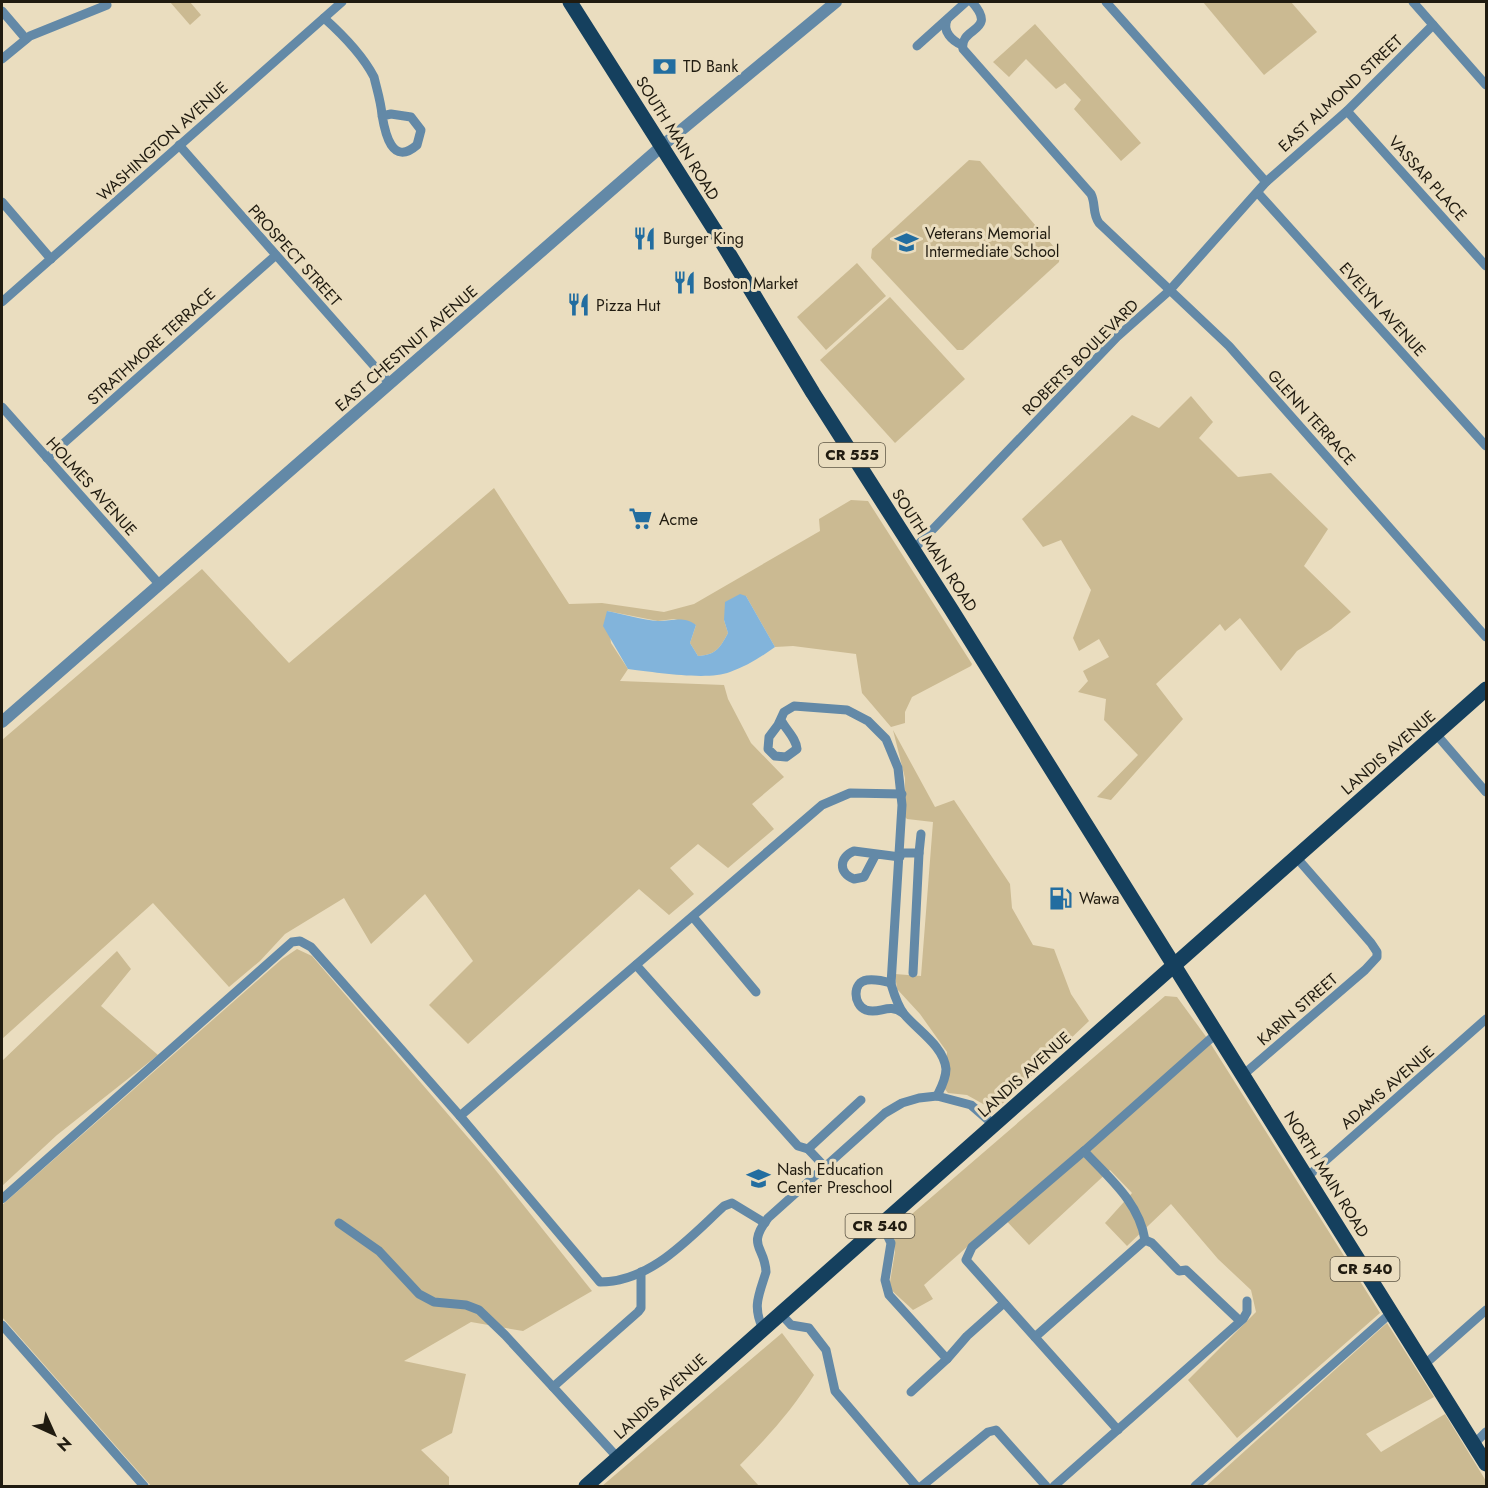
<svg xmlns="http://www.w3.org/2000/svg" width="1488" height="1488" viewBox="0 0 1488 1488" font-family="Jost,sans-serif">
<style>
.green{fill:#cbba92}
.water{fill:#82b4db}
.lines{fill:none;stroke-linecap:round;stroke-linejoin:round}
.minor{stroke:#6389a7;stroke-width:9}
.tertiary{stroke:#6389a7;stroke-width:12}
.primary{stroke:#15405e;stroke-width:15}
.labels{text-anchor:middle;stroke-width:6;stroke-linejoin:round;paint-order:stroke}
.shield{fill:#eaddbf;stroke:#5d5544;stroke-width:1.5}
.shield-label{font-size:15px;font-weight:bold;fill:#201b10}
.poi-label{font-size:16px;fill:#201b10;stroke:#eaddbf;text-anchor:start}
.street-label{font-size:16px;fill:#201b10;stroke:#eaddbf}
</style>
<rect width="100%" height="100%" fill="#eaddbf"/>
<g class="green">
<polygon points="170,2 190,2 201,15 190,25"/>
<polygon points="1203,2 1291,2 1317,32 1264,75"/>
<polygon points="1035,24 1141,143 1121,161 1074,109 1081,100 1065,83 1056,89 1026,59 1009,77 993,62"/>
<polygon points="969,160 980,161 1060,254 1059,262 963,350 957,350 871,258 872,249"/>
<polygon points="857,263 886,296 826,350 797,317"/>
<polygon points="890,297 965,379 895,443 820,360"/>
<polygon points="1191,396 1213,422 1199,438 1238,477 1271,473 1328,529 1304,566 1351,612 1331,629 1297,651 1281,671 1240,618 1225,631 1220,624 1156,684 1183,719 1111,800 1097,797 1138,755 1104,720 1106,699 1078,692 1088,681 1083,671 1109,657 1099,639 1079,651 1073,638 1091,590 1061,540 1043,547 1022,519 1132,415 1159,428"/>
<path d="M494,488l75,116 33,-1 62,9 30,-8 126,-73 -1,-12 32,-19 17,1 104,163 -1,2 -59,31 -7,15v11l-14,4 -29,-34 -6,-39 -63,-8 -18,1 -29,-51 -22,24 4,13c-8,15 -12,22 -30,23l-8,-13 6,-18 -22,-6 -16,2 -51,-10 4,32 17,26 -8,12 104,4 4,14 23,44 33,34 -32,27 22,25 -46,39 -30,-24 -28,24 24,26 -25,21 -30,-26 -171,155 -39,-39 44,-44 -48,-67 -54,50 -27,-46 -59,36 -25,27 -31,26 -76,-84 -151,136v-299l200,-171 87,94z"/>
<polygon points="893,730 935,807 954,800 1010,884 1012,908 1033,945 1054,949 1071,994 1089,1021 1000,1106 992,1109 967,1095 948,1093 944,1088 947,1052 920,1014 897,989 895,974 921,976 933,822 907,819 905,817 905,778"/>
<polygon points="297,949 312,956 489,1162 592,1291 523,1331 471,1322 404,1361 466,1374 452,1433 421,1450 449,1477 449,1486 151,1486 2,1317 2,1205 282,959"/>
<polygon points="117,951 131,969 101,1006 158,1055 57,1135 2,1186 2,1061"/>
<polygon points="1165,996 1177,997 1207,1038 1380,1313 1237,1438 1188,1380 1256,1312 1251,1290 1218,1259 1171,1204 1127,1246 1105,1223 1132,1193 1110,1170 1029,1245 1002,1216 924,1285 933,1299 913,1310 889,1288 895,1252 894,1236 898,1226"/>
<polygon points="1387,1323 1434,1397 1366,1434 1381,1452 1445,1414 1486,1481 1486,1486 1206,1486"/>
<path d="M782,1333l32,42c-21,34 -46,62 -74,90l19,21h-157z"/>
</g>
<path class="water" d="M740,594l6,2 29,51c-14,10 -28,19 -45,25 -23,9 -76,0 -102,-3l-25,-43 4,-15c16,3 35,9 52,10 13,0 25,-5 37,4l-6,18 8,13c18,-1 22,-8 30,-23l-4,-13 1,-18z"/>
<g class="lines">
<g class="minor">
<path d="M972,2c27,30 -13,25 -9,47l128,145c5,10 1,19 8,29l130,123 257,291"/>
<polyline points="1106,2 1266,182"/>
<polyline points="1413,2 1486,85"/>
<polyline points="2,11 26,39"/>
<path d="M324,18c19,17 38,36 50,59 3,13 7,25 8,38 3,18 10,52 35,30l4,-15 -10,-13 -20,-3 -9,2"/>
<path d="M947,20c-5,11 5,21 15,25"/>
<polyline points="917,46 966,2"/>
<polyline points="2,59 30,36 107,5"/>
<polyline points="1347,111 1486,266"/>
<polyline points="179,145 390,384"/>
<polyline points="1258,193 1486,446"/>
<polyline points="2,202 51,259"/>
<polyline points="2,302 342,2"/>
<polyline points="2,407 160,585"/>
<polyline points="47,458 275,256"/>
<polyline points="913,550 1117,337 1169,291 1266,182 1347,111 1433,25"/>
<path d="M781,720c5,10 15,18 16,29l-11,8 -11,-1 -7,-7 1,-12 9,-12 6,-13 10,-6 53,4 21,11 18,18 12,29 4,37 -11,179c3,10 6,21 13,30 13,16 40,32 42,55 0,10 -5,19 -9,27"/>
<polyline points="1436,734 1486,792"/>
<polyline points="900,853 919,853 921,834"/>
<path d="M876,854l-12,23 -10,2c-16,-6 -15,-22 0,-28l46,6"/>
<polyline points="693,917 756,992"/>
<polyline points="636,965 798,1146 808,1149"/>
<polyline points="913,973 919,853"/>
<path d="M891,983c-7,-2 -16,-4 -24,-3 -15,2 -14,25 -1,30 14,5 22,-8 37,3"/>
<polyline points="1243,1075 1365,970 1377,957 1377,952 1371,943 1296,857"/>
<polyline points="460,1116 822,805 850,793 902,794"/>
<polyline points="1084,1151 1217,1033"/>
<polyline points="825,1167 808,1149 861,1100"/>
<polyline points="1307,1177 1486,1019"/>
<path d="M2,1199l290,-257 8,-1 11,6 149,169 140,166c51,0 89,-44 124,-76l8,-3 33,20"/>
<polyline points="339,1223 379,1251 419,1294 434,1302 466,1305 479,1310 505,1335 553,1387"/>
<polyline points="882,1224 891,1243 885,1280 889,1295 947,1359 911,1392"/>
<polyline points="781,1314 791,1325 809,1328 826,1350 835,1391 916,1486"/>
<polyline points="2,1325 144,1486"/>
<path d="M763,1329c-11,-23 -4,-34 3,-57 -1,-26 -20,-25 2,-54l117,-105 17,-10 17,-5 18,-2 34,9 23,20"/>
<polyline points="1035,1337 1145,1240"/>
<polyline points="947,1359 967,1336 1004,1303"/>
<polyline points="1424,1365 1486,1310"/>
<path d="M1118,1430l-152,-170 6,-13 112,-96c25,27 55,51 61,89l7,3 27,28 7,-1 54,51"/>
<polyline points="1474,1444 1486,1432"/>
<polyline points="618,1458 553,1387 638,1312 641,1308 641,1272"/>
<polyline points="922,1486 988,1432 996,1430 1046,1486"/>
<polyline points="1054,1486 1243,1319 1247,1312 1247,1301"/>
<polyline points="1195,1486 1392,1312"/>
</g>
<polyline class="tertiary" points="2,722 662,146 836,2"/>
<g class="primary">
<polyline points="570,2 714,229 813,393 951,609 1486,1464"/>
<polyline points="586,1486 1486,689"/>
</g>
</g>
<defs>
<symbol id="bank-bare" viewBox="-9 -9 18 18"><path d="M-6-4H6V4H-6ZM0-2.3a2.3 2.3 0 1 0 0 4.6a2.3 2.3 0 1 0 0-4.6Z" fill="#226da0" stroke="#eaddbf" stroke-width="2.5" paint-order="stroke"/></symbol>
<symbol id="restaurant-bare" viewBox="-9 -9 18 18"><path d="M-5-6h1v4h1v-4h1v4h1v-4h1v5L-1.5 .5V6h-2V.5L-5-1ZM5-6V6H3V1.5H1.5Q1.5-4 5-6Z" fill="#226da0" stroke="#eaddbf" stroke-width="2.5" paint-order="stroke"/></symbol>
<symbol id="school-bare" viewBox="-9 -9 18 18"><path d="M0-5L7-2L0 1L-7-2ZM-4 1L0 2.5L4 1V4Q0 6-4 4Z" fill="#226da0" stroke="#eaddbf" stroke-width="2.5" paint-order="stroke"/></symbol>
<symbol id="supermarket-bare" viewBox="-9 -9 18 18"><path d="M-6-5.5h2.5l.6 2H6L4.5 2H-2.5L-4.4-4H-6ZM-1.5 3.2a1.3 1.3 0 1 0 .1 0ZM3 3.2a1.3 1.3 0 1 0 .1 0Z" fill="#226da0" stroke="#eaddbf" stroke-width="2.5" paint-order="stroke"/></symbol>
<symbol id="fuel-bare" viewBox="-9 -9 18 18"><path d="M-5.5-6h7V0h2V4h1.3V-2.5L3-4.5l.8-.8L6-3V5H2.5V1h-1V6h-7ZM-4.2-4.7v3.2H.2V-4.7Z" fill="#226da0" stroke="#eaddbf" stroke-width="2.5" paint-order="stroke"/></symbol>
</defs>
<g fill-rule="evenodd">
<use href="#bank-bare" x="648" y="50" width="33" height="33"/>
<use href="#restaurant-bare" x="628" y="222" width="33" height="33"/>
<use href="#school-bare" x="890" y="226" width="33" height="33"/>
<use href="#restaurant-bare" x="668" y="266" width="33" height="33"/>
<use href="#restaurant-bare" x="562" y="288" width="33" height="33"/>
<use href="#supermarket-bare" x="624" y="502" width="33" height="33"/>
<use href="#fuel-bare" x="1044" y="882" width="33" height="33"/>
<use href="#school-bare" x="742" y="1162" width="33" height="33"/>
</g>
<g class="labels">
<g class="shield">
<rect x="819" y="443" width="66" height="24" rx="4.5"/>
<rect x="845.5" y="1214" width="69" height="24" rx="4.5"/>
<rect x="1330.5" y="1257" width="69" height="24" rx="4.5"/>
</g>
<g class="shield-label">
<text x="852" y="460">CR 555</text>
<text x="880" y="1231">CR 540</text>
<text x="1365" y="1274">CR 540</text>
</g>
<g class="poi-label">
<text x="683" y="72">TD Bank</text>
<text x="925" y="239">Veterans Memorial<tspan x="925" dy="18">Intermediate School</tspan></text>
<text x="663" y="244">Burger King</text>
<text x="703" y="289">Boston Market</text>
<text x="596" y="311">Pizza Hut</text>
<text x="659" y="525">Acme</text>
<text x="1079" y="904">Wawa</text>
<text x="777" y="1175">Nash Education<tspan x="777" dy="18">Center Preschool</tspan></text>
</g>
<g class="street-label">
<text transform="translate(1340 93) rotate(-43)" y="6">EAST ALMOND STREET</text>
<text transform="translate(678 138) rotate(58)" y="6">SOUTH MAIN ROAD</text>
<text transform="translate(162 141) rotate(-42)" y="6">WASHINGTON AVENUE</text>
<text transform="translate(1428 178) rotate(48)" y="6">VASSAR PLACE</text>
<text transform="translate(295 255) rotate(48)" y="6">PROSPECT STREET</text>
<text transform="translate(1383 309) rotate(48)" y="6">EVELYN AVENUE</text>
<text transform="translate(151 346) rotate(-42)" y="6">STRATHMORE TERRACE</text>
<text transform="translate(406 348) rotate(-41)" y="6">EAST CHESTNUT AVENUE</text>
<text transform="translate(1080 357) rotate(-45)" y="6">ROBERTS BOULEVARD</text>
<text transform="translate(1312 417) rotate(48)" y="6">GLENN TERRACE</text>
<text transform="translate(92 486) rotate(48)" y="6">HOLMES AVENUE</text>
<text transform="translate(935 550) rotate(57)" y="6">SOUTH MAIN ROAD</text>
<text transform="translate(1388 752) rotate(-41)" y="6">LANDIS AVENUE</text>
<text transform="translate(1297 1009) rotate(-41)" y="6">KARIN STREET</text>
<text transform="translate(1024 1074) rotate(-42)" y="6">LANDIS AVENUE</text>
<text transform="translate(1387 1087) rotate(-41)" y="6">ADAMS AVENUE</text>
<text transform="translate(1327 1174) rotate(58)" y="6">NORTH MAIN ROAD</text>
<text transform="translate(660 1396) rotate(-42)" y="6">LANDIS AVENUE</text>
</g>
</g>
<rect width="1488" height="1488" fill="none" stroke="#201b10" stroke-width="6"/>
<g transform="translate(54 1434) rotate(135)" stroke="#eaddbf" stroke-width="4.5" paint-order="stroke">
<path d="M0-4.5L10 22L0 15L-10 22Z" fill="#201b10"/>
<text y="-9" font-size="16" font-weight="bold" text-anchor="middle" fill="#201b10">N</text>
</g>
</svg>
